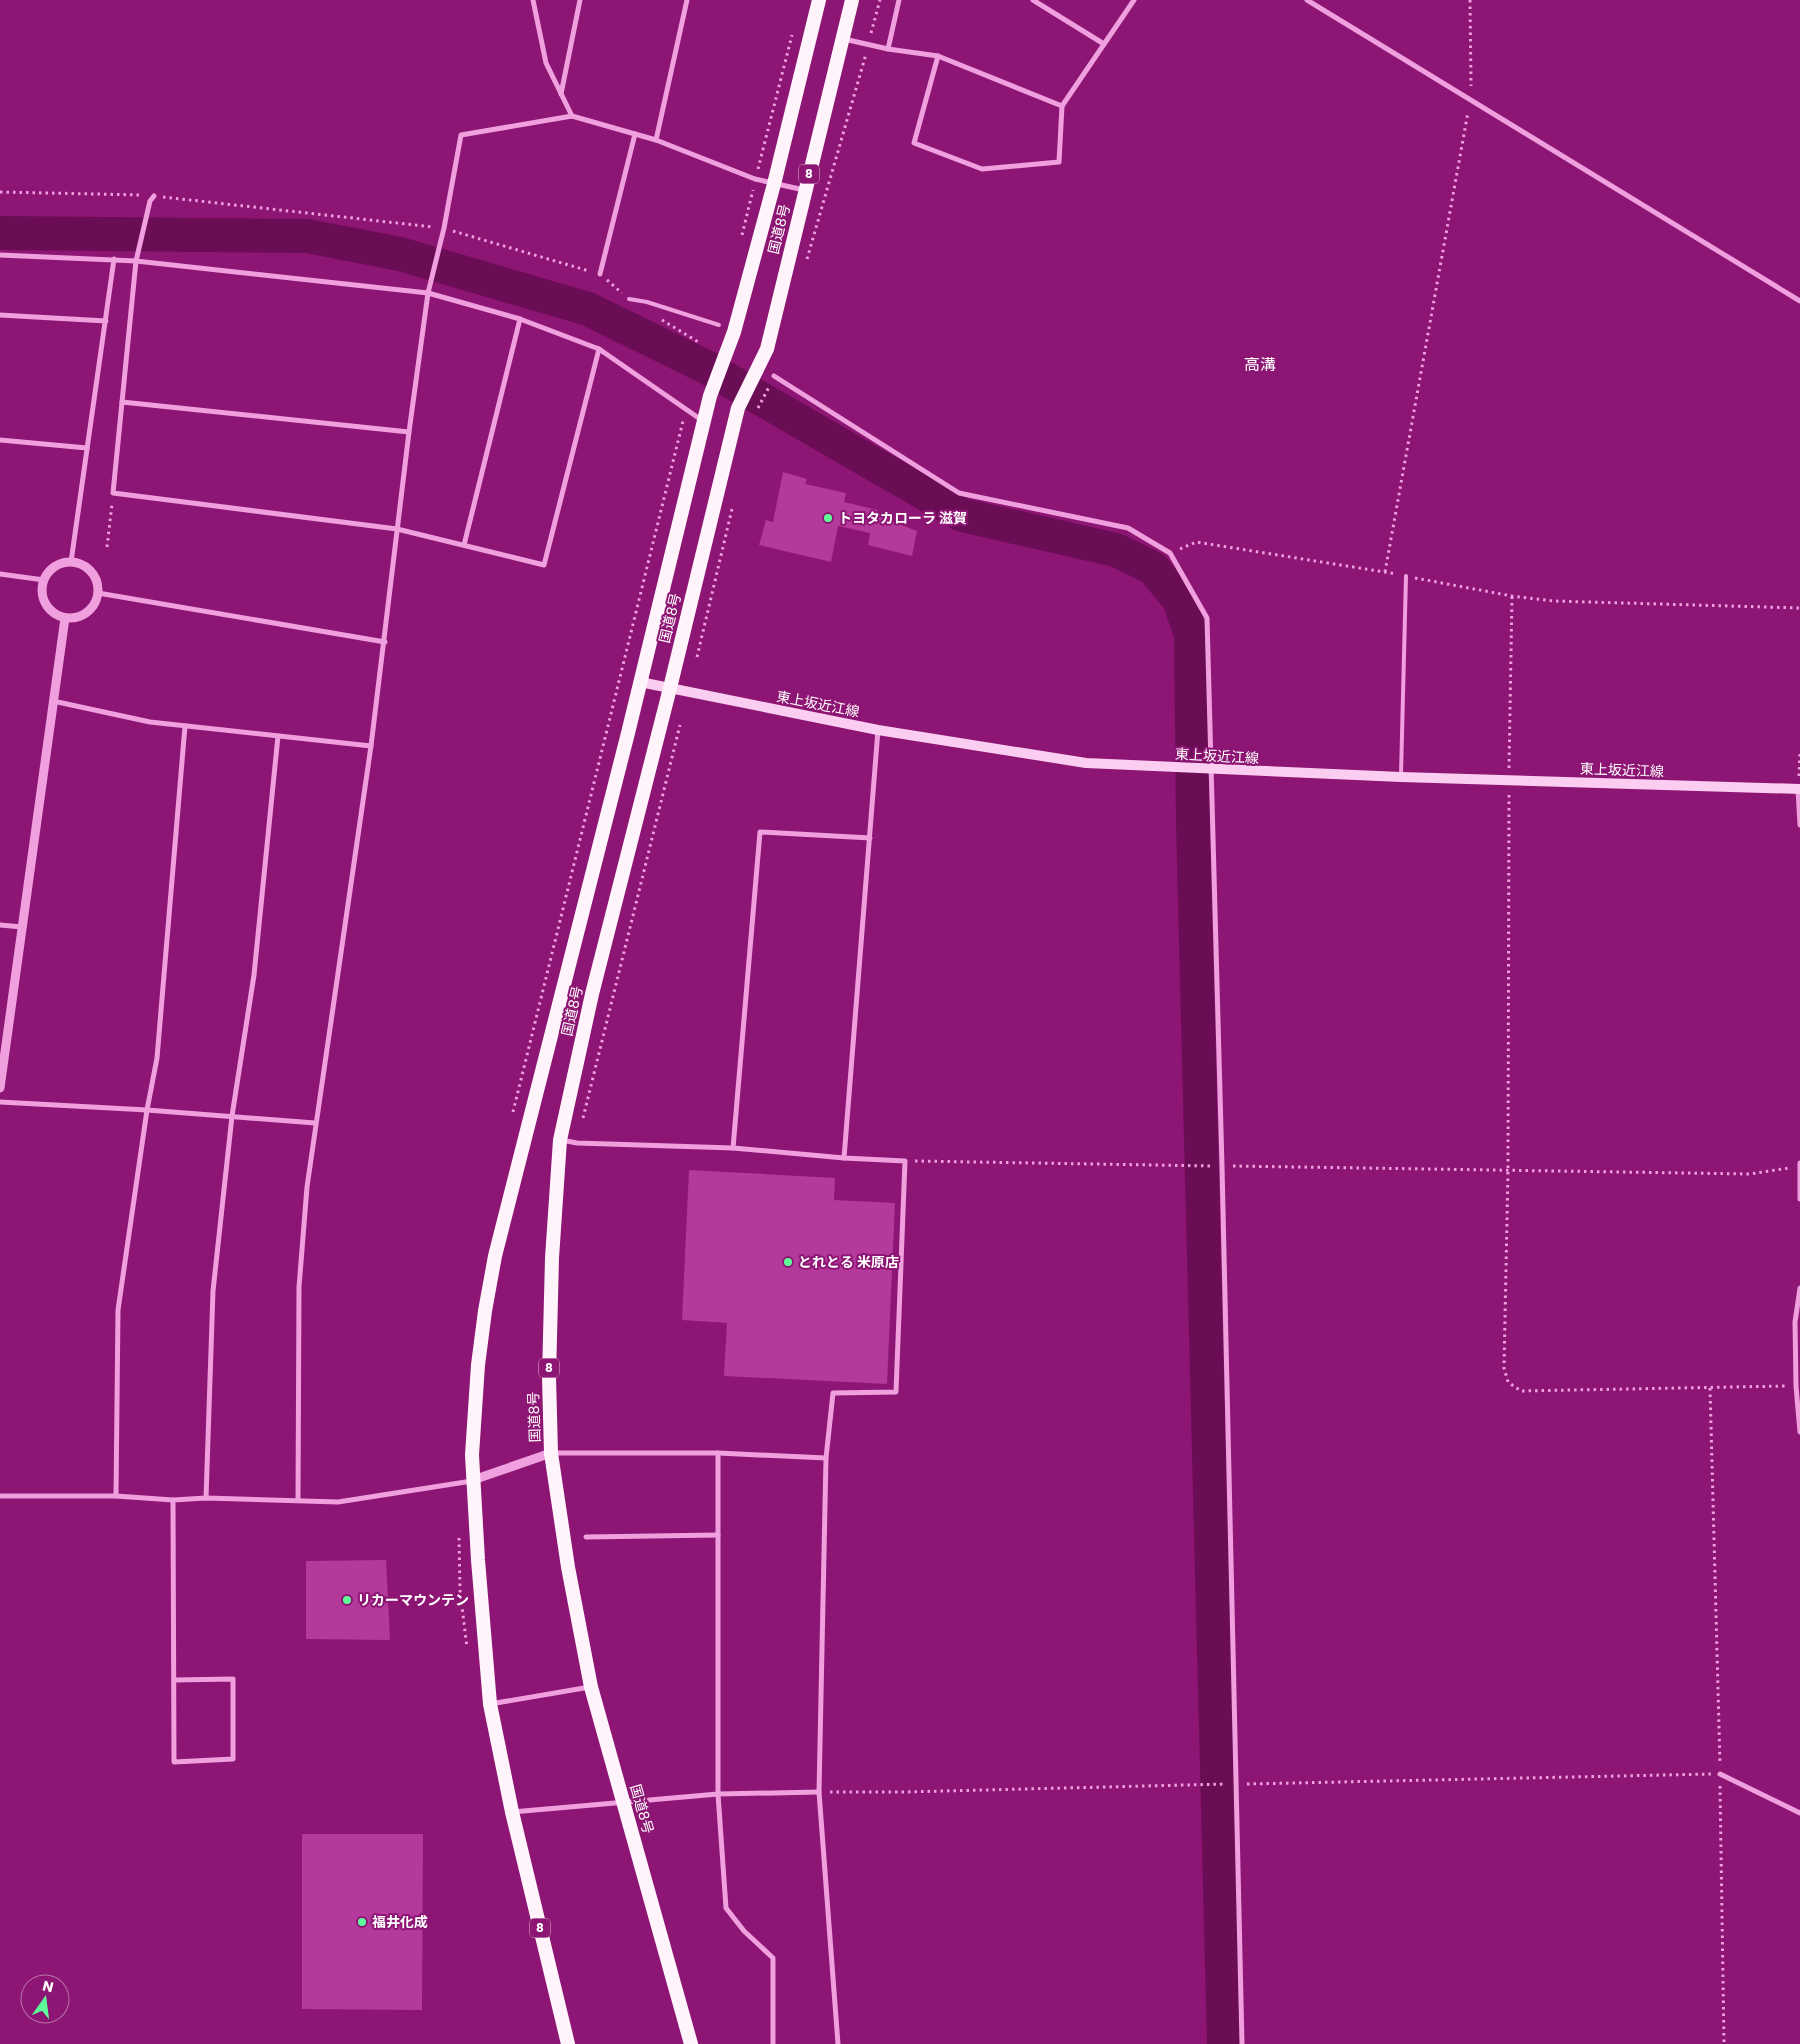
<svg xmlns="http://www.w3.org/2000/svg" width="1800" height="2044" viewBox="0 0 1800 2044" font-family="Poppins,'Noto Sans JP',sans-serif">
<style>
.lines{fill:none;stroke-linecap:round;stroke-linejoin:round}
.river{stroke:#6a0d55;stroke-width:34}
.building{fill:#b4399a}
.path{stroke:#f09fdf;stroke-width:3;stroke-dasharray:2.5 4;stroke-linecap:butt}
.service{stroke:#f09fdf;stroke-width:4}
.minor{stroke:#f09fdf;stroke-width:5}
.tertiary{stroke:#f09fdf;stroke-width:9}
.secondary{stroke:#fbcdf1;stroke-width:10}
.trunk{stroke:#fff4fc;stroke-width:14}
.poi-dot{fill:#5eff99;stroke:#8d1573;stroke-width:2}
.labels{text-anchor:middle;stroke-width:4;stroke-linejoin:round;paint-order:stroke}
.shield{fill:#8d1573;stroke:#ddb9d5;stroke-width:1}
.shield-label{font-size:12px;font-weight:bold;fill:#fff}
.street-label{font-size:14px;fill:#fff;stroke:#8d1573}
.poi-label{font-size:14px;font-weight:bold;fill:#fff;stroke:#8d1573;text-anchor:start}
.quarter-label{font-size:16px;fill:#fff;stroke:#8d1573}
</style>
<rect width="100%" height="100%" fill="#8d1573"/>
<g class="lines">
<polyline class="river" points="0,233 307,236 400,254 588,309 706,367 962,515 1116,550 1153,568 1179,600 1191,635 1193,824 1224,2044"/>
</g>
<g class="building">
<polygon points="783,472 807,479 805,484 846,493 844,502 878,510 875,515 917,531 912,556 868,545 870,533 838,526 831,562 759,545 766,520 773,522"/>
<polygon points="689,1170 835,1178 834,1200 895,1203 887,1384 724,1376 727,1323 682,1320"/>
<polygon points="386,1560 390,1640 306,1639 306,1561"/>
<polygon points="302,1834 423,1834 422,2010 302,2009"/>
</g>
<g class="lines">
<g class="path">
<polyline points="1470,0 1471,86"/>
<polyline points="871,33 880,0"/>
<polyline points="758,169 792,35"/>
<polyline points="0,192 142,195"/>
<polyline points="163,197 433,227"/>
<polyline points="453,231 589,271"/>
<polyline points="742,235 753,190"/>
<polyline points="807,259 866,54"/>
<polyline points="607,280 622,293"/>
<polyline points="662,320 700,343"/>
<polyline points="758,408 770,385"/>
<polyline points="107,547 112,504"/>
<polyline points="1180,549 1196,542 1397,574"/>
<polyline points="1385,572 1468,112"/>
<polyline points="1415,578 1512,596 1553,601 1800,608"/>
<polyline points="697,657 732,509"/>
<polyline points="1509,768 1512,596"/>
<polyline points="1799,776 1800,752"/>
<polyline points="1509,795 1508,1170 1504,1368 1508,1382 1521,1391 1785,1386"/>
<polyline points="513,1112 683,421"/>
<polyline points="583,1118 680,725"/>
<polyline points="915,1161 1212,1166"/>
<polyline points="1233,1166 1750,1174 1789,1168"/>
<polyline points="1710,1388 1720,1765"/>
<polyline points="459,1538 460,1590 467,1648"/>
<polyline points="1247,1784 1711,1774"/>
<polyline points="1720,1786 1724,2044"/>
<polyline points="830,1792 904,1792 1226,1784"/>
</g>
<g class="service">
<polyline points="629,299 647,302 719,325"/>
<polyline points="1401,775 1406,576"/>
</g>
<g class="minor">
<polyline points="1033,0 1104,44"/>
<polyline points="1307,0 1800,301"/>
<polyline points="844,39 888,49 938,56 1062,106"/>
<polyline points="888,49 899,0"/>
<polyline points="938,56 914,143 982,169 1059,162 1062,106 1134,0"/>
<polyline points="561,94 580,0"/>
<polyline points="572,116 656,140 687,0"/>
<polyline points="656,140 755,179 804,190"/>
<polyline points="154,196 150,201 136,261 113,493 397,529 544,565 599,349"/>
<polyline points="0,255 136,261 428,293 520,319 599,349 703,421"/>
<polyline points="600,274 635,134"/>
<polyline points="0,315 106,321"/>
<polyline points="774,376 959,493 1128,528 1170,553 1207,618 1222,1166 1242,2044"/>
<polyline points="122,402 409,432"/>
<polyline points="0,440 87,448"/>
<polyline points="464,545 520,319"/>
<polyline points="71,562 114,259"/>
<polyline points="0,574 44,580"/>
<polyline points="98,593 385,642"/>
<polyline points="53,701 150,722 371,746"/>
<polyline points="1798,789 1800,825"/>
<polyline points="0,925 22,927"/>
<polyline points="0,1102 147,1110 315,1123"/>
<polyline points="561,1140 577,1143 733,1148 844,1158 905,1161 896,1392 833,1393 826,1458 819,1792 838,2044"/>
<polyline points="733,1148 760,832 870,838"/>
<polyline points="844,1158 878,730"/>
<polyline points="1800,1163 1800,1199"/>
<polyline points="1800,1288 1795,1322 1796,1386 1800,1432"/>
<polyline points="551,1453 718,1453 826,1458"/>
<polyline points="718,1453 718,1794 726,1908 744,1931 773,1958 773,2044"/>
<polyline points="0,1496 116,1496 173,1500 206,1498 338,1502 472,1481"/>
<polyline points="116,1496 118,1310 147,1110 157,1058 185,726"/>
<polyline points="206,1498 213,1291 232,1116 254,975 278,736"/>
<polyline points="173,1500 174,1762 233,1759 233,1679 175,1680"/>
<polyline points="298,1500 299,1287 307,1187 371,746 409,432 428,293 444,228 461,135 572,116 546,63 533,0"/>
<polyline points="586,1537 718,1535"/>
<polyline points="490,1704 590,1687"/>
<polyline points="1720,1774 1800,1813"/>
<polyline points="512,1812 718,1794 819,1792"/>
</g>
<g class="tertiary">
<circle cx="70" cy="590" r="28"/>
<polyline points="0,1088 65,618"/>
<polyline points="473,1480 551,1453"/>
</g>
<polyline class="secondary" points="640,682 878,730 1086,763 1401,777 1800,789"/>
<g class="trunk">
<polyline points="568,2044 512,1812 490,1704 478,1560 472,1455 478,1365 485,1311 495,1256 628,733 710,396 734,332 774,184 819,0"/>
<polyline points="691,2044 591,1687 568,1567 551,1453 549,1377 552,1258 560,1140 592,994 670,688 738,408 767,349 852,0"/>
</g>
</g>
<g class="poi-dot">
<circle cx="828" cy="518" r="5"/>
<circle cx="788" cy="1262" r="5"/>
<circle cx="347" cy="1600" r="5"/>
<circle cx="362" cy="1922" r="5"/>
</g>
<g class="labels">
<g class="shield">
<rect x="799" y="164.5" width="20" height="19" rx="4"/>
<rect x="539" y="1358.5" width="20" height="19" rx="4"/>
<rect x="530" y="1918.5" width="20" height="19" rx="4"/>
</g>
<g class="shield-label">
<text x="809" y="178">8</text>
<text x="549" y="1372">8</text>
<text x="540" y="1932">8</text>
</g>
<g class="street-label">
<text transform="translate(779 229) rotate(-76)" y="5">国道8号</text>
<text transform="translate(670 618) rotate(-76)" y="5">国道8号</text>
<text transform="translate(818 704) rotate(11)" y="5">東上坂近江線</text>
<text transform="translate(1217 756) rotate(3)" y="5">東上坂近江線</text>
<text transform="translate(1622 770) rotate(2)" y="5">東上坂近江線</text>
<text transform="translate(572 1011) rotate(-77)" y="5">国道8号</text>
<text transform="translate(534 1417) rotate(-92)" y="5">国道8号</text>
<text transform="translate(642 1809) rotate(74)" y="5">国道8号</text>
</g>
<g class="poi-label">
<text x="838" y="523">トヨタカローラ 滋賀</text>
<text x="798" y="1267">とれとる 米原店</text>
<text x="357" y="1605">リカーマウンテン</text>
<text x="372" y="1927">福井化成</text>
</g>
<g class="quarter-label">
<text x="1260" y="370">高溝</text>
</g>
</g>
<g transform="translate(45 1999) rotate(14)"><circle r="24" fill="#8d1573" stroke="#bb73ab"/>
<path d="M0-4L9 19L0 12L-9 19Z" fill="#5eff99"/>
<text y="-8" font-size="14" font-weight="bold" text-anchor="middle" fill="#ffffff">N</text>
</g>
</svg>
